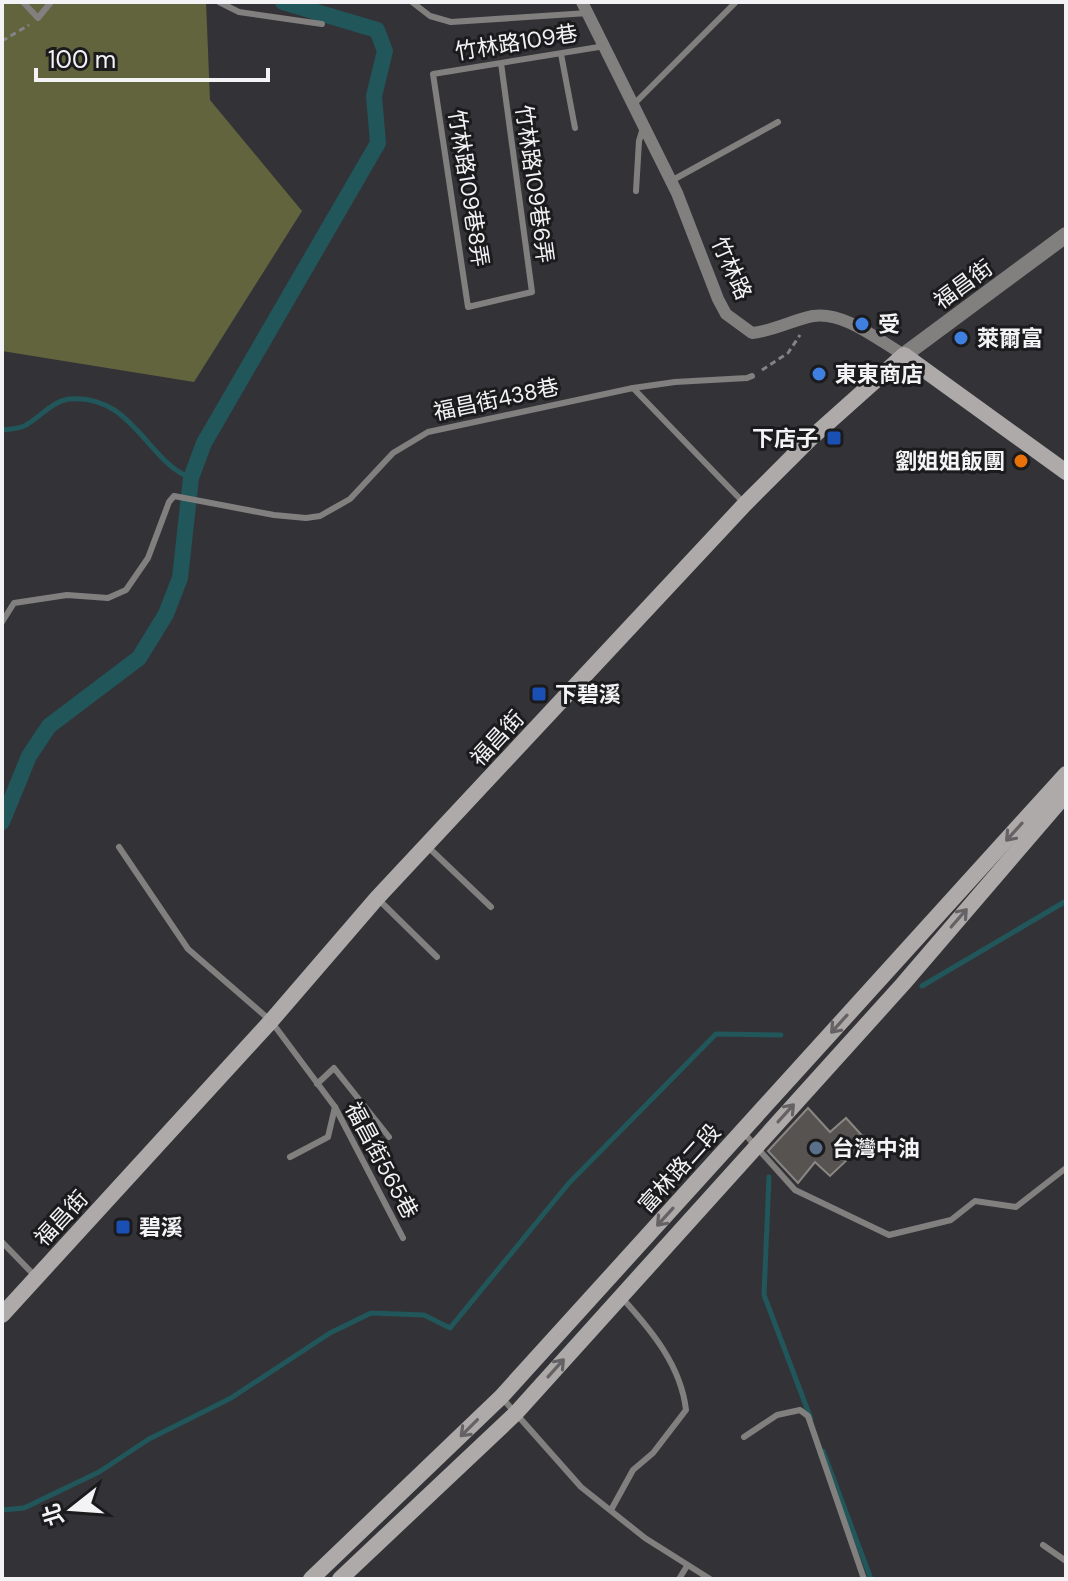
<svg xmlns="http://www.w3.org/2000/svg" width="1068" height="1581" viewBox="0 0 1068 1581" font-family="'DM Sans','Noto Sans TC',sans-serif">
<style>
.forest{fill:#62643e}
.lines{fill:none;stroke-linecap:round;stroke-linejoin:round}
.stream{stroke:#21565a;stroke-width:5}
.canal{stroke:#21565a;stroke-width:16}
.building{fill:#575350;stroke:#8a8683;stroke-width:2}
.path{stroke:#838387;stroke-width:3;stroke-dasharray:6 4;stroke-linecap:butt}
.service{stroke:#82807f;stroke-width:6}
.minor{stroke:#82807f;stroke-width:12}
.tertiary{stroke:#82807f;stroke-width:16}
.secondary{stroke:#aeaaaa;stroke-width:16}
.oneway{stroke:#646264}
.shop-dot{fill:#3f7fe0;stroke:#1b1b1d;stroke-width:3}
.transit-dot{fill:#1a4fb4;stroke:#1b1b1d;stroke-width:3}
.food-dot{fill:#e8710a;stroke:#1b1b1d;stroke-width:3}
.service-dot{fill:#5c6f8a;stroke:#1b1b1d;stroke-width:3}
.labels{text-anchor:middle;stroke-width:6;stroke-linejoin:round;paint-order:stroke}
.street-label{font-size:22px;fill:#f3f3f5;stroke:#1b1b1d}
.poi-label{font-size:22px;font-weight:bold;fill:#f3f3f5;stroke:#1b1b1d;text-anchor:start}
</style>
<rect width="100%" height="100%" fill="#333337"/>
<polygon class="forest" points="2,2 206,2 210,100 302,211 194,382 2,351"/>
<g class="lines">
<g class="stream">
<path d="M2,430c8,-1 18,-1 24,-5 14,-8 27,-24 43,-26 63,-6 78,63 122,79"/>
<polyline points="922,986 1066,901"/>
<polyline points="769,1177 764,1295 811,1419"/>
<polyline points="823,1451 871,1579"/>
<polyline points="2,1510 24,1508 99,1472 149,1439 231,1398 330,1333 371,1313 424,1315 450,1328 569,1183 716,1034 781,1035"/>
</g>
<polyline class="canal" points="2,822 29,756 49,726 139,658 166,614 180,578 191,478 204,443 378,143 374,96 385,51 377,30 283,2"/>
</g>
<polygon class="building" points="808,1108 830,1132 846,1118 867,1141 830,1176 815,1162 798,1183 768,1151"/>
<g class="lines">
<g class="path">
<polyline points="2,41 29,25"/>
<polyline points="762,370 788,353 800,335"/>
</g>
<g class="service">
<polyline points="23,2 38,18 51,2"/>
<polyline points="219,2 239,12 322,24"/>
<polyline points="412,2 430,16 451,22 588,13"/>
<polyline points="561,54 575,128"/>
<polyline points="501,63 532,292 468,307 433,74 605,46"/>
<polyline points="634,104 736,2"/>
<polyline points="671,181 778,122"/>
<polyline points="636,191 639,141 643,128"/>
<polyline points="633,388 675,382 747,378 752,376"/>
<polyline points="2,622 14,603 67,595 108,598 126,590 148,558 169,502 174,496 274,515 306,518 320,516 350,499 393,453 428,432 633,388 743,502"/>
<polyline points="427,846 491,907"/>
<polyline points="119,847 188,949 271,1021 335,1107 403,1238"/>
<polyline points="377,898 437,957"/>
<polyline points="317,1084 334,1068 389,1137"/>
<polyline points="743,1132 795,1190 889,1235 951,1220 975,1201 1016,1207 1066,1168"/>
<polyline points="290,1157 328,1137 335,1107"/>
<polyline points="2,1242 34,1275"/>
<polyline points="503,1399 581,1487 645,1538 710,1579"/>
<polyline points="744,1437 777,1415 800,1410 808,1416 864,1579"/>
<path d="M611,1510l22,-40 20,-17 33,-43c-5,-44 -34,-79 -63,-111"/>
<polyline points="1043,1545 1066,1561"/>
<polyline points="679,1579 687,1566"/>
</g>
<path class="minor" d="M582,2l95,191 41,106 8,15 26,19c22,-2 40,-13 61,-17 31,-5 65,24 91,39"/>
<polyline class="tertiary" points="904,355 1066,235"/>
<g class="secondary">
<polyline points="2,1315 271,1021 377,898 745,504 810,439 904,355 1066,472"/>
<polyline points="311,1579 501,1397 1066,774"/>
<polyline points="340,1579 516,1413 903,984 1066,794"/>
</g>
</g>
<defs><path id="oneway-shaft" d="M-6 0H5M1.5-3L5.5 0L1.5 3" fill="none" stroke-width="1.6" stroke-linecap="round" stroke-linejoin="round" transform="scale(2)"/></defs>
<g class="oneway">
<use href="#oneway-shaft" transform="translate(1014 832) rotate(132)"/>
<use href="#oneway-shaft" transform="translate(959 918) rotate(-49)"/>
<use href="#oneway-shaft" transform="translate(839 1024) rotate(132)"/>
<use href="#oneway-shaft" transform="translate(786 1113) rotate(-48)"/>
<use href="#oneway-shaft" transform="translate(665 1217) rotate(132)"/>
<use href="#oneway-shaft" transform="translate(556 1368) rotate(-48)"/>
<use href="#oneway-shaft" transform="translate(469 1428) rotate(135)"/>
</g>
<g class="shop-dot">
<circle cx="862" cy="324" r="8"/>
<circle cx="961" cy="338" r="8"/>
<circle cx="819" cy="374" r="8"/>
</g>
<g class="transit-dot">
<rect x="826" y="430" width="16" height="16" rx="4"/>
<rect x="531" y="686" width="16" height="16" rx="4"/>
<rect x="115" y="1219" width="16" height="16" rx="4"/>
</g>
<circle class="food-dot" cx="1021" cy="461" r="8"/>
<circle class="service-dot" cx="816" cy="1148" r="8"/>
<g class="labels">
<g class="street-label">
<text transform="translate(516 42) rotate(-9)" y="8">竹林路109巷</text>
<text transform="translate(535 184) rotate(82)" y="8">竹林路109巷6弄</text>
<text transform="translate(469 188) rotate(81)" y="8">竹林路109巷8弄</text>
<text transform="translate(732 268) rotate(66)" y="8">竹林路</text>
<text transform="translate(963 284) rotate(-36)" y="8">福昌街</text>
<text transform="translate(496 399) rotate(-12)" y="8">福昌街438巷</text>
<text transform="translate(497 738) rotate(-47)" y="8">福昌街</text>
<text transform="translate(382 1160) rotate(62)" y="8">福昌街565巷</text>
<text transform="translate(679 1168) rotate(-48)" y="8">富林路二段</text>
<text transform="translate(61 1218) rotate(-47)" y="8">福昌街</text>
</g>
<g class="poi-label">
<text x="878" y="332">受</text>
<text x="977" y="346">萊爾富</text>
<text x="835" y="382">東東商店</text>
<text x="818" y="446" text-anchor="end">下店子</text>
<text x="1005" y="469" text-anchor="end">劉姐姐飯團</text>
<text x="555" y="702">下碧溪</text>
<text x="832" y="1156">台灣中油</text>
<text x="139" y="1235">碧溪</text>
</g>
</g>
<rect width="1068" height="1581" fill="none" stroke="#f3f3f5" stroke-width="8"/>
<g transform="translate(72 1509) rotate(253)" stroke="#1b1b1d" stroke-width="6" paint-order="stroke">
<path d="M0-6L14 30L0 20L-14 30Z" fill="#f3f3f5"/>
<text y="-12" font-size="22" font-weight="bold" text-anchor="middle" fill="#f3f3f5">北</text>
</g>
<path d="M36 68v12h232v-12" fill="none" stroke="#f3f3f5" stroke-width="4"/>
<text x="48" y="68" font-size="24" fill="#f3f3f5" stroke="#1b1b1d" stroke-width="6" paint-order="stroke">100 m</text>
</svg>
